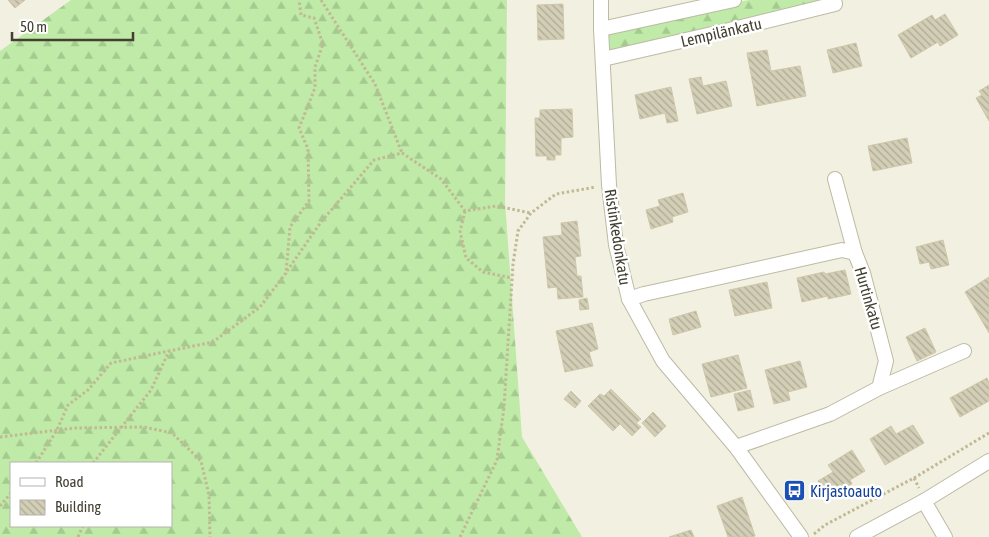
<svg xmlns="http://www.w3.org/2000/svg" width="989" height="537" viewBox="0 0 989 537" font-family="'Asap Condensed',sans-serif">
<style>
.forest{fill:url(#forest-firs);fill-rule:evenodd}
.building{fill:url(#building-back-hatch);stroke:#cfc7a9}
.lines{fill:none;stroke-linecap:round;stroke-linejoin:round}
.street-casing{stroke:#bdbaa4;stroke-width:16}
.path{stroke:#c0b994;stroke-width:3;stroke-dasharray:2.5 2.5;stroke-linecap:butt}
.street{stroke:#fff;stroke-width:14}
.labels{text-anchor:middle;stroke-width:5;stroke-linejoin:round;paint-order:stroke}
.street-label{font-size:16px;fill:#434032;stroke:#fff}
.transit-label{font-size:16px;fill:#164399;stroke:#fff;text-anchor:start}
</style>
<defs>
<pattern id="forest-firs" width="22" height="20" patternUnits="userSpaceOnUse" patternTransform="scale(1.25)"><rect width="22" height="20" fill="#bfeaa7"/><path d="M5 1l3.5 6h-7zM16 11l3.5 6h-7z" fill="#a5ca90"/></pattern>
<pattern id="building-back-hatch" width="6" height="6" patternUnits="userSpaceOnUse" patternTransform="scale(1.25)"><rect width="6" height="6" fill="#d3ceb6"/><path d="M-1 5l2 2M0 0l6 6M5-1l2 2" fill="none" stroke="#ada995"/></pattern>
</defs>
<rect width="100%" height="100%" fill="#f2f0e1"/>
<g class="forest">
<path d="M71,0h436l-2,202 17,235 60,100h-582v-486zM171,463v63h-160v-63z"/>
<polygon points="749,0 831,0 606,55 604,31"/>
</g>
<g class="building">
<polygon points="8,0 25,0 15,8"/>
<polygon points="563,4 564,39 538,40 537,5"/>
<polygon points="945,14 958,35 940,46 938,42 911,58 898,35 932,15 935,20"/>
<polygon points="856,43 862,66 833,73 827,50"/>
<polygon points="767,50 771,71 800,66 806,96 757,106 747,53"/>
<polygon points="701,77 703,86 726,81 732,106 697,114 689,79"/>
<polygon points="989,85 989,121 976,98 982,95 979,91"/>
<polygon points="671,87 678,121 667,123 665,113 640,119 635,95"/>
<polygon points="572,109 573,137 561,138 561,155 555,155 555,160 547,160 547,156 536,156 535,118 540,118 540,110"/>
<polygon points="907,138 912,163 873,171 868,146"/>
<polygon points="683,193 688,212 672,217 673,222 651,229 646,210 660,206 658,200"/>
<polygon points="577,221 581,256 575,257 577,276 581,276 583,297 558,299 557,287 548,288 543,237 562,235 561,223"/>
<polygon points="943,240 949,265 931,269 929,262 920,264 916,247"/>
<polygon points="845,270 851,294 828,299 828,296 802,302 797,278 824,272 825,274"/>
<polygon points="989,277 989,333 965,292"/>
<polygon points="767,282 772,308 735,316 729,290"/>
<polygon points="587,298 589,309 580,310 579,300"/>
<polygon points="696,311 701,327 673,335 669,319"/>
<polygon points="592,323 598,349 589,352 593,366 565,372 556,331"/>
<polygon points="925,328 936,352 917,361 906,337"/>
<polygon points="738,355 747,388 711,397 702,364"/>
<polygon points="800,361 807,387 788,392 790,400 774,404 765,370"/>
<polygon points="987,378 989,383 989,401 960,417 950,398"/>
<polygon points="611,389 641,419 636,423 641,427 632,436 620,424 613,431 588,406 600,394 604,396"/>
<polygon points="750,390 754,407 738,411 734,394"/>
<polygon points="571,391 581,401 575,408 564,399"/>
<polygon points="653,412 666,426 655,437 642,423"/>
<polygon points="913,425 924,443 885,465 870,439 891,426 896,434"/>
<polygon points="852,450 865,471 850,480 852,484 829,498 818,481 833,472 828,465"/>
<polygon points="742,497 755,536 752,537 728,537 717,506"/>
<polygon points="691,530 694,537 669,537"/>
</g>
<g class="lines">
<defs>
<g id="street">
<polyline points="601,0 601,29 609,185 616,245 629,299 663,361 736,447 801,537"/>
<polyline points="601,29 734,0"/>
<polyline points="603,59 725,31 835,4 834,0"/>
<polyline points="835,179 855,253"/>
<polyline points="629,299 644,294 676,287 842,250 855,253 863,273 886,361 879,388 830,414 736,447"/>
<polyline points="879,388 964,351"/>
<polyline points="924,501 945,537"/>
<polyline points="857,537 924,501 989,461"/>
</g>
</defs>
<use href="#street" class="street-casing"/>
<g class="path">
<polyline points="321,0 375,84 402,153"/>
<polyline points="465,211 460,231 466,258 483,272 512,278"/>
<polyline points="287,271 321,222 374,160 402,153 441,179 465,211 496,206 531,213"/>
<polyline points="0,437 75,428 143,427 172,433 201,461 209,495 210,537"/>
<polyline points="36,463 57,430 68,405 88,390 111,363 213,342 260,307 286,273 290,227 309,201 308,149 299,128 315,88 315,67 323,44 314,18 301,15 299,0"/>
<polyline points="93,463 151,390 169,351"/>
<polyline points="914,478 989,433"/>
<polyline points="0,506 11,493"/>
<polyline points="814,534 825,525 914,478 919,488"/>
<polyline points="78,537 83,526"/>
<polyline points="460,537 497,460 504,407 513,264 518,231 531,213 556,194 596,187"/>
</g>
<use href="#street" class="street"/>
</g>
<defs>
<symbol id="bus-square" viewBox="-11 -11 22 22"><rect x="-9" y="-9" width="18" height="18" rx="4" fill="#1a4fb4" stroke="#fff"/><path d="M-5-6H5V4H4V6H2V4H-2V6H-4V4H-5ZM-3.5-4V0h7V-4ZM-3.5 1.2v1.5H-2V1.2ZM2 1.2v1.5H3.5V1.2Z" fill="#fff"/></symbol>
</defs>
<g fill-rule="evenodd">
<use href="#bus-square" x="782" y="478" width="25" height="25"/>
</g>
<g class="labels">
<g class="street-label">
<text transform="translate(721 32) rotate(-13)" y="6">Lempilänkatu</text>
<text transform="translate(618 237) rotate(81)" y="6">Ristinkedonkatu</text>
<text transform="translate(869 298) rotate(74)" y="6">Hurtinkatu</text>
</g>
<g class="transit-label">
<text x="810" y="497">Kirjastoauto</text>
</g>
</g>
<rect x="10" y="462" width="162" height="65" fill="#ffffff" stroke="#b4b3ad"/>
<rect x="20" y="478" width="25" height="8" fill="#ffffff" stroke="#b4b3ad"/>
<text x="55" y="487" font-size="15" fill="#434032">Road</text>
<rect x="20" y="500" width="25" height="15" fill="url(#building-back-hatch)" stroke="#b4b3ad"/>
<text x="55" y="512" font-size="15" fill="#434032">Building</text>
<path d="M12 32v8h121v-8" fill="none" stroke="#434032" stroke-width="2.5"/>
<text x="20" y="32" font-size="15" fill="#434032" stroke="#ffffff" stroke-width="4" paint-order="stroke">50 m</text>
</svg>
